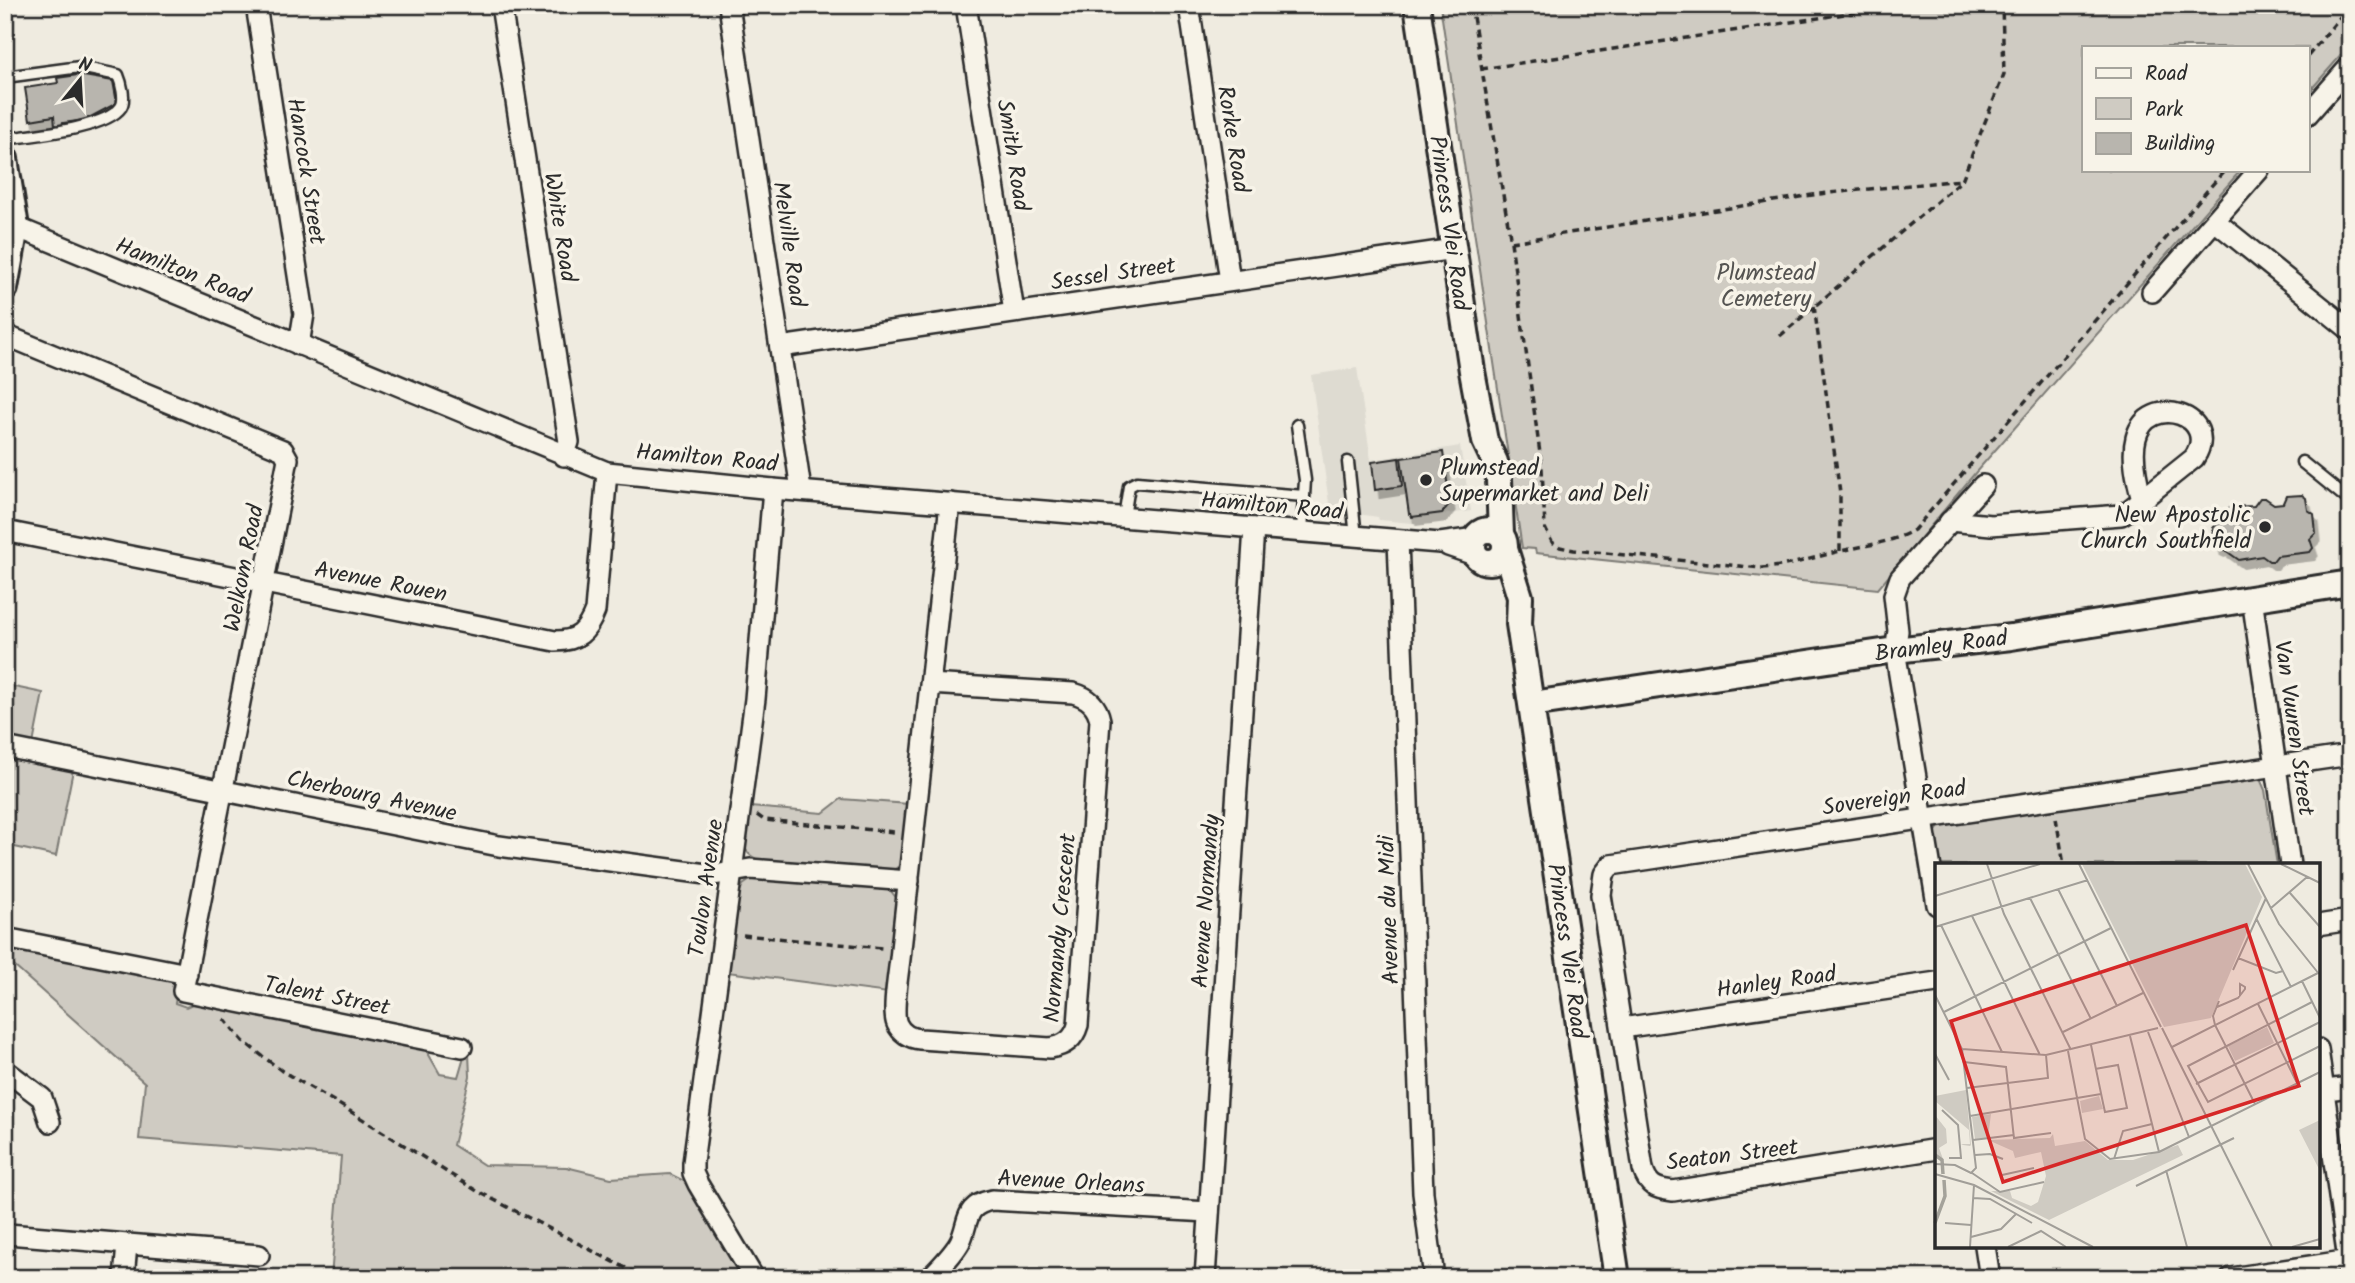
<svg xmlns="http://www.w3.org/2000/svg" width="2355" height="1283" viewBox="0 0 2355 1283" font-family="Kalam,sans-serif">
<style>
.built{fill:#dedbd1}
.green{fill:#cfcbc2;stroke:#7d7b76;stroke-width:2}
.building{fill:#b8b5ae;stroke:#2b2b2b;stroke-width:2;filter:url(#shadow)}
.lines{fill:none;stroke-linecap:round;stroke-linejoin:round}
.service-casing{stroke:#2b2b2b;stroke-width:15}
.minor-casing{stroke:#2b2b2b;stroke-width:24}
.tertiary-casing{stroke:#2b2b2b;stroke-width:30}
.path{stroke:#2b2b2b;stroke-width:3.5;stroke-dasharray:7 5;stroke-linecap:butt}
.service{stroke:#f7f3e8;stroke-width:10}
.minor{stroke:#f7f3e8;stroke-width:19}
.tertiary{stroke:#f7f3e8;stroke-width:24}
.poi-dot{fill:#2b2b2b;stroke:#f7f3e8;stroke-width:2.5}
.labels{text-anchor:middle;stroke-width:7;stroke-linejoin:round;paint-order:stroke}
.street-label{font-size:23px;fill:#2b2b2b;stroke:#f7f3e8}
.park-label{font-size:23px;fill:#545351;stroke:#f7f3e8}
.poi-label{font-size:23px;fill:#2b2b2b;stroke:#f7f3e8;text-anchor:start}
.inset-river{fill:none;stroke:#a4a29a;stroke-width:3.5}
.inset-road{fill:none;stroke:#a19e98;stroke-width:2}
.view{fill:#d62828;fill-opacity:0.15;stroke:#d62828;stroke-width:3.5}
.inset-edge{fill:none;stroke:#2b2b2b;stroke-width:3.5}
</style>
<defs>
<filter id="shadow"><feDropShadow dx="4.5" dy="8" stdDeviation="0" flood-color="#0004"/></filter>
</defs>
<rect width="100%" height="100%" fill="#efebe0"/>
<filter id="ink" filterUnits="userSpaceOnUse"><feTurbulence type="fractalNoise" baseFrequency=".0143" numOctaves="2"/><feDisplacementMap in="SourceGraphic" scale="14" xChannelSelector="R" yChannelSelector="G"/><feConvolveMatrix kernelMatrix="1 2 1 2 8 2 1 2 1" color-interpolation-filters="sRGB"/></filter>
<g filter="url(#ink)">
<polygon class="built" points="1357,368 1371,460 1460,446 1471,511 1412,518 1412,523 1379,520 1378,517 1330,510 1311,375"/>
<g class="green">
<polygon points="1440,5 2350,5 2350,45 2308,93 2308,47 2084,47 2084,170 2241,170 1976,472 1878,589 1536,553 1535,549 1522,548"/>
<polygon points="5,685 43,693 33,744 5,738"/>
<polygon points="5,756 73,770 56,856 10,846 5,869"/>
<polygon points="2256,778 2261,781 2265,790 2277,865 1938,865 1935,833 1940,825"/>
<path d="M841,799l68,5 -8,60 -8,7 -131,-10c-9,-3 -14,-6 -18,-15l6,-39 73,6z"/>
<polygon points="753,878 884,888 890,890 898,900 888,993 727,972 738,895 743,885"/>
<polygon points="5,944 176,981 178,988 175,1003 186,1007 199,1001 425,1048 440,1074 458,1077 465,1053 469,1053 470,1076 453,1145 484,1165 566,1167 611,1178 670,1174 684,1181 744,1278 331,1278 341,1156 139,1139 145,1083 5,958"/>
</g>
<g class="building">
<polygon points="78,75 113,81 117,103 85,120 63,123 64,125 55,126 54,116 30,120 25,88 58,83 57,78"/>
<polygon points="1443,452 1450,503 1442,513 1412,517 1411,514 1409,514 1401,458"/>
<polygon points="1399,458 1402,486 1375,490 1372,462"/>
<polygon points="2302,495 2306,498 2308,510 2314,514 2316,533 2310,539 2313,548 2310,552 2277,556 2273,561 2269,561 2262,556 2239,560 2222,548 2220,549 2216,547 2213,528 2231,507 2254,506 2260,498 2265,498 2274,504 2283,503 2286,496"/>
</g>
<g class="lines">
<defs>
<g id="service">
<path d="M5,77l75,-10 38,8c3,7 8,25 3,32 -15,22 -89,28 -116,32"/>
<polyline points="1297,425 1305,480 1304,496"/>
<polyline points="1348,462 1356,537"/>
<polyline points="2302,462 2350,501"/>
<polyline points="1124,517 1129,486 1137,482 1304,496 1302,532"/>
</g>
<g id="minor">
<polyline points="256,5 304,314 299,345"/>
<polyline points="501,5 569,442 564,456"/>
<polyline points="729,5 801,490"/>
<polyline points="966,5 1014,312"/>
<polyline points="1189,5 1230,281"/>
<polyline points="2308,114 2350,66"/>
<polyline points="2215,221 2350,330"/>
<polyline points="16,227 607,472 773,489 1440,543 1476,538"/>
<polyline points="2152,292 2259,170"/>
<polyline points="5,335 278,448 283,450 288,459 183,991 462,1047"/>
<polyline points="780,347 1454,249"/>
<path d="M1950,521l41,4 130,-10 8,-5 65,-52c28,-42 -46,-67 -58,-20 -5,19 1,43 6,61"/>
<path d="M5,531l550,110c23,0 32,-9 40,-30l12,-139"/>
<polyline points="1398,540 1423,1193 1434,1278"/>
<polyline points="1448,546 1477,556"/>
<polyline points="2252,598 2290,865"/>
<path d="M930,684l143,9c15,4 24,12 27,27l-22,305c-4,14 -13,21 -28,23l-130,-9c-10,-1 -19,-6 -23,-15 -6,-13 3,-58 4,-75l49,-446"/>
<polyline points="5,747 499,846 714,875 750,869 909,881"/>
<polyline points="1937,905 1895,650 1898,631 1894,595 1900,578 1983,485"/>
<polyline points="2318,925 2350,920"/>
<polyline points="5,938 187,974"/>
<polyline points="1622,1028 1937,982"/>
<polyline points="2318,1049 2348,1260"/>
<polyline points="5,1070 42,1098 50,1122"/>
<polyline points="2318,1091 2350,1087"/>
<path d="M1937,1149l-264,42c-17,-2 -25,-5 -30,-22l-42,-274 3,-21 7,-9 739,-110"/>
<polyline points="8,1234 259,1255"/>
<polyline points="1985,1246 1990,1278"/>
<polyline points="124,1278 127,1245"/>
<polyline points="754,1278 698,1184 693,1173 693,1163 755,699 773,489"/>
<path d="M930,1278c10,-11 23,-23 30,-36 10,-21 3,-36 32,-42l217,12"/>
<polyline points="1205,1278 1254,528"/>
<polyline points="2231,1278 2350,1260"/>
</g>
<g id="tertiary">
<polyline points="1417,5 1472,371 1485,441 1495,462 1499,479 1501,535"/>
<polyline points="5,159 16,227 5,288"/>
<circle cx="1489" cy="546" r="16"/>
<polyline points="1505,549 1520,597 1519,624 1617,1278"/>
<polyline points="1532,704 1895,650 2011,637 2350,583"/>
</g>
</defs>
<use href="#service" class="service-casing"/>
<use href="#minor" class="minor-casing"/>
<use href="#tertiary" class="tertiary-casing"/>
<g class="path">
<path d="M1471,5l40,237 31,226 3,60 7,14 8,5 14,3 187,18c28,-1 52,-11 80,-17 25,-6 50,-8 73,-21l311,-360"/>
<polyline points="2308,56 2350,5"/>
<polyline points="1481,69 1904,5"/>
<polyline points="1511,242 1819,194 1962,180"/>
<polyline points="1814,306 1840,493 1840,551"/>
<polyline points="1780,336 1962,180 2004,74 2002,5"/>
<polyline points="757,815 764,820 895,832"/>
<polyline points="2056,818 2064,865"/>
<polyline points="743,935 882,948"/>
<polyline points="224,1019 243,1041 282,1071 337,1103 477,1191 645,1278"/>
</g>
<use href="#service" class="service"/>
<use href="#minor" class="minor"/>
<use href="#tertiary" class="tertiary"/>
</g>
</g>
<g class="poi-dot">
<circle cx="1426" cy="480" r="7"/>
<circle cx="2265" cy="527" r="7"/>
</g>
<g class="labels">
<g class="street-label">
<text transform="translate(1234 139) rotate(81)" y="8">Rorke Road</text>
<text transform="translate(1014 155) rotate(81)" y="8">Smith Road</text>
<text transform="translate(307 171) rotate(81)" y="8">Hancock Street</text>
<text transform="translate(1450 223) rotate(82)" y="8">Princess Vlei Road</text>
<text transform="translate(561 227) rotate(81)" y="8">White Road</text>
<text transform="translate(790 244) rotate(82)" y="8">Melville Road</text>
<text transform="translate(183 270) rotate(22)" y="8">Hamilton Road</text>
<text transform="translate(1113 273) rotate(-8)" y="8">Sessel Street</text>
<text transform="translate(707 457) rotate(5)" y="8">Hamilton Road</text>
<text transform="translate(1272 505) rotate(5)" y="8">Hamilton Road</text>
<text transform="translate(243 568) rotate(-79)" y="8">Welkom Road</text>
<text transform="translate(381 581) rotate(11)" y="8">Avenue Rouen</text>
<text transform="translate(1941 645) rotate(-7)" y="8">Bramley Road</text>
<text transform="translate(2295 728) rotate(82)" y="8">Van Vuuren Street</text>
<text transform="translate(372 795) rotate(12)" y="8">Cherbourg Avenue</text>
<text transform="translate(1894 797) rotate(-8)" y="8">Sovereign Road</text>
<text transform="translate(705 888) rotate(-82)" y="8">Toulon Avenue</text>
<text transform="translate(1205 901) rotate(-86)" y="8">Avenue Normandy</text>
<text transform="translate(1388 910) rotate(-92)" y="8">Avenue du Midi</text>
<text transform="translate(1059 928) rotate(-85)" y="8">Normandy Crescent</text>
<text transform="translate(1568 951) rotate(82)" y="8">Princess Vlei Road</text>
<text transform="translate(1776 981) rotate(-8)" y="8">Hanley Road</text>
<text transform="translate(327 995) rotate(11)" y="8">Talent Street</text>
<text transform="translate(1732 1154) rotate(-7)" y="8">Seaton Street</text>
<text transform="translate(1071 1181) rotate(3)" y="8">Avenue Orleans</text>
</g>
<g class="park-label">
<text x="1766" y="280">Plumstead<tspan x="1766" dy="26">Cemetery</tspan></text>
</g>
<g class="poi-label">
<text x="1440" y="475">Plumstead<tspan x="1440" dy="26">Supermarket and Deli</tspan></text>
<text x="2251" y="522" text-anchor="end">New Apostolic<tspan x="2251" dy="26">Church Southfield</tspan></text>
</g>
</g>
<g transform="translate(1935 863)">
<rect width="385" height="385" fill="#efebe0"/>
<path d="M147,1h163l17,33 -51,121 -47,9zM332,164l7,16 -39,18 -7,-15zM31,227l5,55 -1,1 -7,-1 -2,-1h9l-1,-14 -34,-29v-5zM164,233l4,13 -21,4 -2,-12zM56,251l-3,24 -13,1 -3,-22zM0,252l11,14 1,14 -8,5 4,11 -8,-4zM385,257v51l-21,-41zM118,271l2,12 30,-5 23,19h25l45,-15 5,10 -134,65 -58,-29h19l2,7 19,8 7,-4 8,-26 -5,-24 -26,6 -2,-7 -25,-11 62,-2z" fill="#cfcbc2"/>
<path class="inset-river" d="M0,292l7,5 1,14M0,360l10,-27 -1,-16"/>
<path class="inset-road" d="M52,1l17,50 67,136M144,1l82,163M313,1l31,60 40,50M346,1l39,19M123,26l59,117M355,30l30,34M0,33l105,-32M95,35l61,121M336,45l36,-31M37,53l68,139M321,55l35,69M6,62l61,127M0,64l153,-47M303,95l38,15 7,-2M298,107l33,-72M367,118l18,37M0,132l27,54 14,119 -5,5 -16,-8 -20,-1M284,138l-6,15 2,9 40,79M377,139l-124,64 20,36 112,-56M323,141l39,79M282,144l21,-9 7,-9v-2l-5,-3v12M9,149l167,-84M227,165l110,219M128,169l80,-39M213,169l41,105M195,173l29,116M156,182l12,58 2,9 22,-4 -9,-43 -23,4M237,184l146,-74M27,186l84,6 112,-27M133,188l17,88 25,20 49,-7 161,-80M0,191l14,26M29,199l42,5 8,71 37,-5M261,221l124,-62M32,225l81,-10 -2,-23M7,247l16,15 3,33h-12M35,253l131,-22M38,277l41,-5M40,292l15,-1 13,5M179,296l9,-28 29,-7M231,307l21,77M37,310l28,19 44,-10M0,311l39,11 119,62M67,312l32,-7M201,323l98,-48M38,335l17,1 42,24M10,360l26,2M36,374l30,-8 15,-15M35,384l4,-62M73,384l33,-16 25,16M357,384l28,-8"/>
<path class="view" d="M311,62l53,161 -296,96 -52,-161z"/>
<rect width="385" height="385" class="inset-edge"/>
</g>
<rect width="2355" height="1283" fill="none" stroke="#f7f3e8" stroke-width="28"/>
<rect x="14" y="14" width="2327" height="1255" fill="none" stroke="#2b2b2b" stroke-width="2.5" filter="url(#ink)"/>
<rect x="2082" y="46" width="228" height="126" fill="#f7f3e8" stroke="#a5a39c" stroke-width="2"/>
<rect x="2096" y="68" width="35" height="10" fill="#f7f3e8" stroke="#a5a39c" stroke-width="2"/>
<text x="2145" y="80" font-size="21" fill="#2b2b2b">Road</text>
<rect x="2096" y="98" width="35" height="21" fill="#cfcbc2" stroke="#a5a39c" stroke-width="2"/>
<text x="2145" y="116" font-size="21" fill="#2b2b2b">Park</text>
<rect x="2096" y="133" width="35" height="21" fill="#b8b5ae" stroke="#a5a39c" stroke-width="2"/>
<text x="2145" y="150" font-size="21" fill="#2b2b2b">Building</text>
<g transform="translate(80 80) rotate(18)" stroke="#f7f3e8" stroke-width="5" paint-order="stroke">
<path d="M0-5L12 26L0 18L-12 26Z" fill="#2b2b2b"/>
<text y="-10" font-size="19" font-weight="bold" text-anchor="middle" fill="#2b2b2b">N</text>
</g>
</svg>
